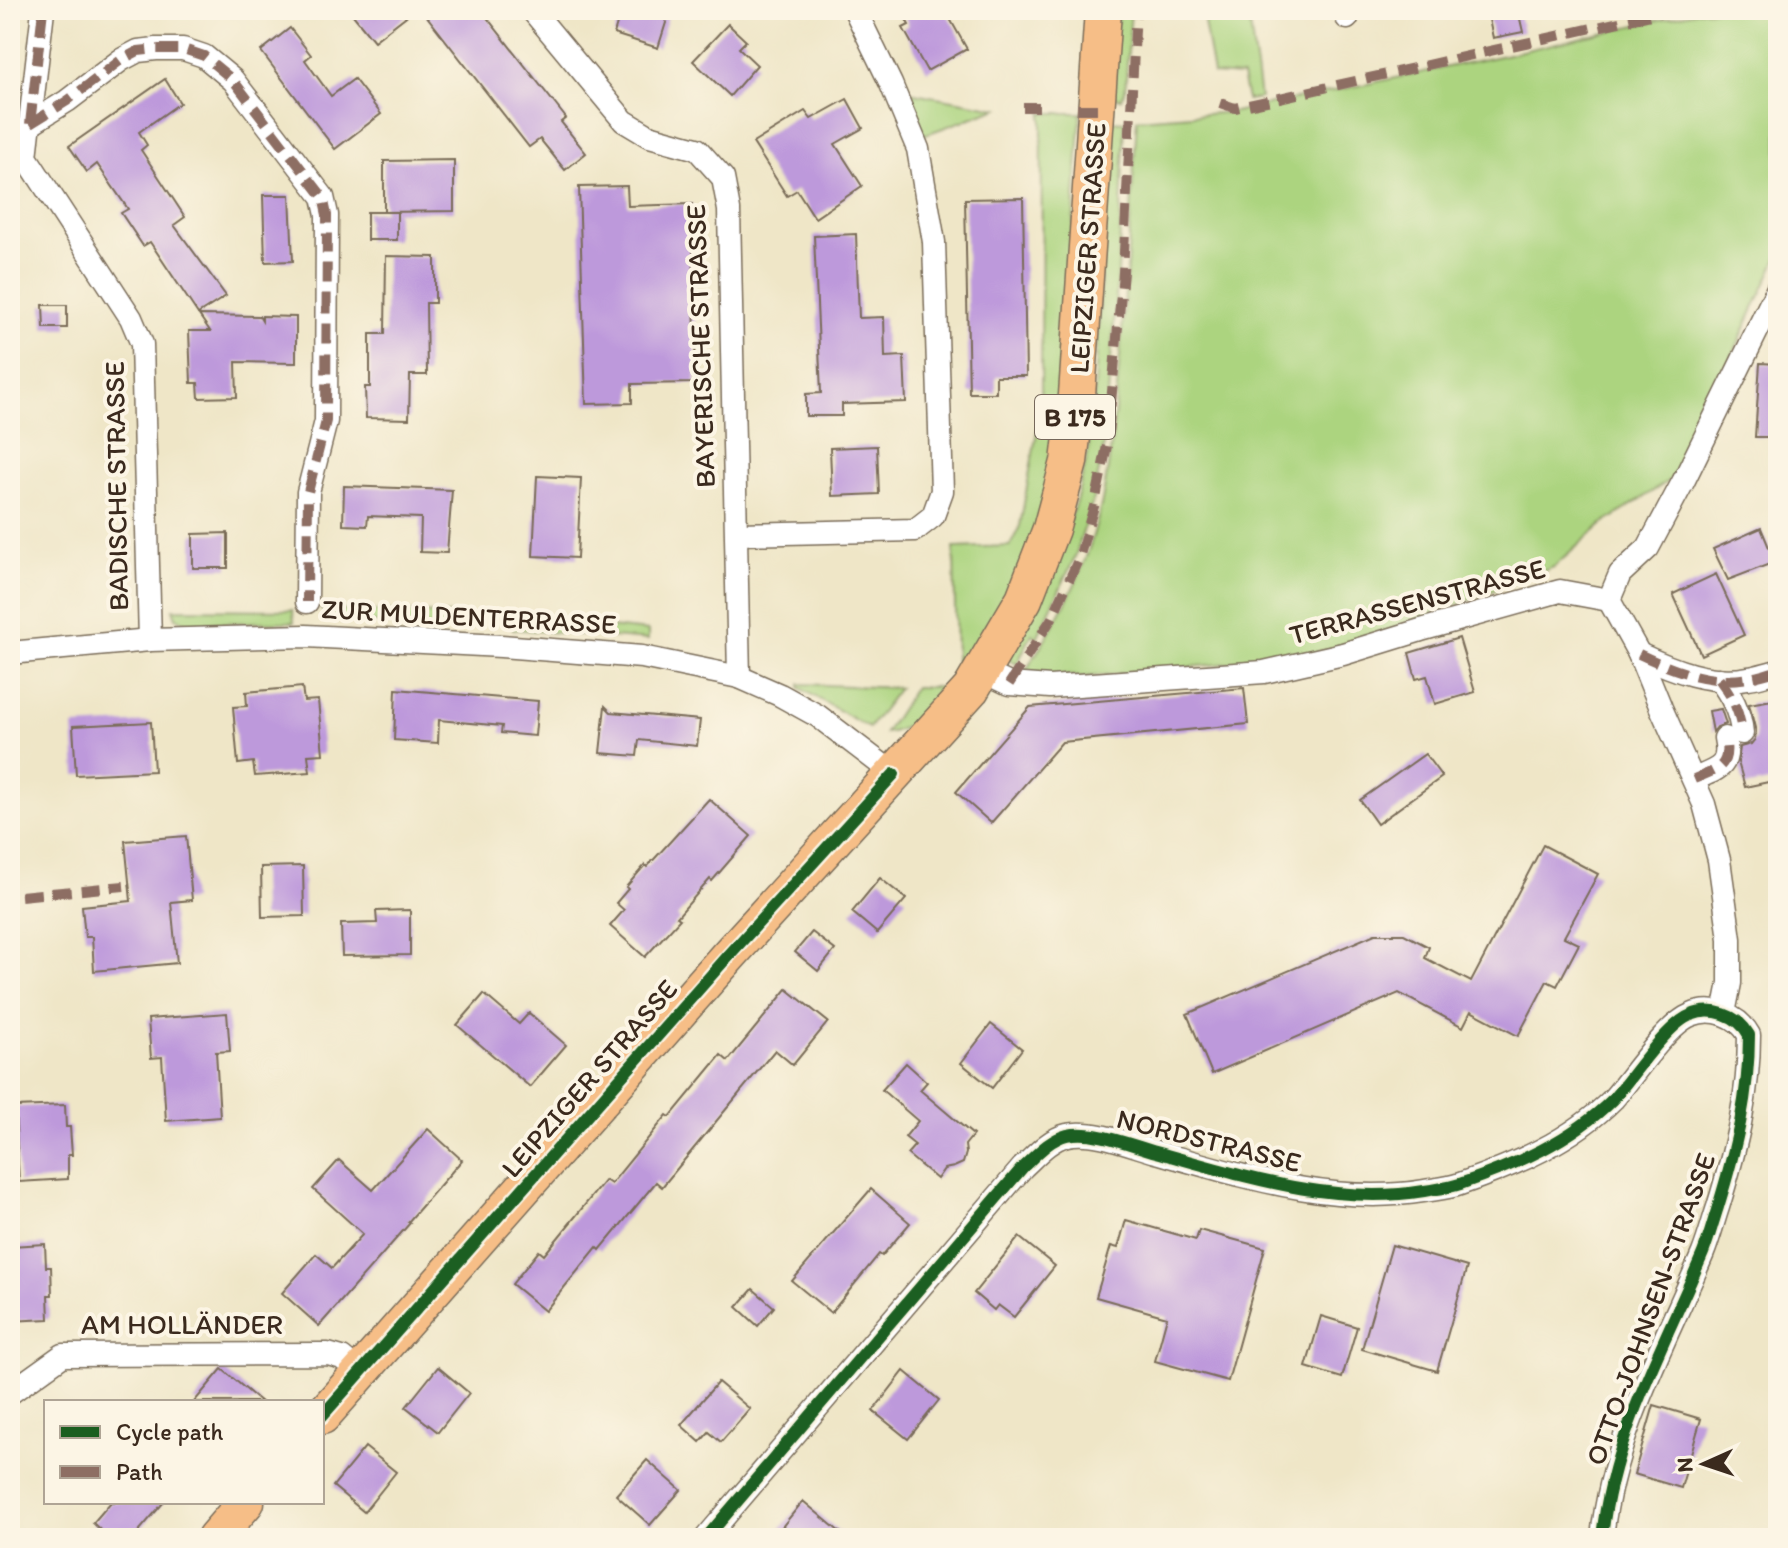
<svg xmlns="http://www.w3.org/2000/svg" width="1788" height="1548" viewBox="0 0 1788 1548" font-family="Itim,sans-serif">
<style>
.green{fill:#acd47f;stroke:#747f4e;stroke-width:2}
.building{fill:#bd99db}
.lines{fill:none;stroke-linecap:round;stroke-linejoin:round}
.street-casing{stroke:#7a6c59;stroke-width:25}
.primary-casing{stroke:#7a6c59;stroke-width:39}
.street{stroke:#fff;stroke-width:22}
.primary{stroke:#f6be87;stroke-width:36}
.quiet{stroke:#8d6e63;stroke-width:10;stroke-dasharray:20 10;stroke-linecap:butt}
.cycleway-casing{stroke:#fcf5e5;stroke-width:17}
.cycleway{stroke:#1b5e20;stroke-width:12}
.labels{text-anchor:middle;stroke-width:8;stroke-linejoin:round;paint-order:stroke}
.shield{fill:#fcf5e5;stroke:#75675a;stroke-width:2}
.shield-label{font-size:26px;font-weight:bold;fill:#3b2a1e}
.street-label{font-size:28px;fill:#3b2a1e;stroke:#fcf5e5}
</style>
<rect width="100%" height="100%" fill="#fcf5e5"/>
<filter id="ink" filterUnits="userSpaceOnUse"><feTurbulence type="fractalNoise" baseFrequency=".0125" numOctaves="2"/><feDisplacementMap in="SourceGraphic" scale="16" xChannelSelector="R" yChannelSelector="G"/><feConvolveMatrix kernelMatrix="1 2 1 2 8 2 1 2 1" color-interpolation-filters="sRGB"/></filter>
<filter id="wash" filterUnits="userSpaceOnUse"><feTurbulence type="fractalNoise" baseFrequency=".006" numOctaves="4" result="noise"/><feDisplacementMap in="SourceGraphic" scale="32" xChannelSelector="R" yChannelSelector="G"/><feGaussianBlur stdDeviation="1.8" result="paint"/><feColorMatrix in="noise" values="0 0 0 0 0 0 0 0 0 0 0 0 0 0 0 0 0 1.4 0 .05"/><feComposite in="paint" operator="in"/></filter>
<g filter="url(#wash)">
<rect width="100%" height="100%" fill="#efe6c7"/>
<g class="green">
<polygon points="1118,10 1131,10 1125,92 1121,99 1113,96"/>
<polygon points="1141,10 1248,10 1260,98 1247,100 1242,76 1213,74 1203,16 1141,12"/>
<path d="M1703,10h75v247l-101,218 -77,51 -46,41 -175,68 -75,21 -220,21 -59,-5c22,-36 45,-72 60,-112 23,-61 28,-128 34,-192 7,-83 13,-166 18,-249l97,-7 266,-56z"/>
<polygon points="903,91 998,108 921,136"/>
<polygon points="1042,113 1081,113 1057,450 1031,548 969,668 956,663 954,548 1010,546 1020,526 1041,409"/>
<polygon points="1110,121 1125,122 1118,272 1104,445 1092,503 1075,557 1037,638 1032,634 1017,664 1008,659 1074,510 1088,454 1095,387"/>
<polygon points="173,609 293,610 294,622 188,623 176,618"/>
<polygon points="321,609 461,615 454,628 339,621 331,618"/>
<polygon points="512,617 648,631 648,640 513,629"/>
<polygon points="800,684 899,688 869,728 800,688"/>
<path d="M915,687h36c-20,19 -37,43 -66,46z"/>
</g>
<g id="blocks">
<g class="building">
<polygon points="349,10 414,10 374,41"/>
<polygon points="422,10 481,10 566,118 561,122 586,153 565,170 540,139 529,147"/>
<polygon points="621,10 670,10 658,48 614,34"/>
<polygon points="901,10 945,10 967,49 927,71 903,28 909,25"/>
<polygon points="1487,10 1518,10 1523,32 1493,38"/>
<polygon points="728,24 746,41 739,48 757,65 730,96 693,61"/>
<polygon points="290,28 311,55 305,60 331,96 354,79 381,114 335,149 261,51"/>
<polygon points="165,79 180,103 139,132 147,145 141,150 185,217 174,225 226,296 198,314 150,242 143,246 121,213 128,209 97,164 87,172 69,146"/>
<polygon points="847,99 863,128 835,144 862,186 815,218 797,190 787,196 753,143 805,111 811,119"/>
<polygon points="454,160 454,211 384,212 384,161"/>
<polygon points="627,186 628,206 692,204 696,383 632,384 632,403 586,404 579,187"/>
<polygon points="263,195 290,195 293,261 265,262"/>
<polygon points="1023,198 1026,376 996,376 996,393 969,393 965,199"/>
<rect x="367" y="212" width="30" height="28"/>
<polygon points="856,234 859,318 884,317 885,357 904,356 906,402 842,404 842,416 806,416 806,394 821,393 814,236"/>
<polygon points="386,256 435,257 435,303 426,303 427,375 410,375 409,419 366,418 365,387 370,387 370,334 385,334"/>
<polygon points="43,305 67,305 67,328 44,328"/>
<polygon points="199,315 259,316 262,321 262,316 296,317 296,363 236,362 237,397 199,398 198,383 191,383 189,331 210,331"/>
<polygon points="1760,363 1778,364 1778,437 1755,437"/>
<polygon points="877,446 879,494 832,496 830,448"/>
<polygon points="537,476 581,478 577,558 533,556"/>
<polygon points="344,486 452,490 447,553 420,552 421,518 368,516 367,526 343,525"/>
<polygon points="1761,528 1775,562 1728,580 1713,549"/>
<polygon points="228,533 228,568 193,568 193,534"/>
<polygon points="1716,574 1744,635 1701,655 1673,594"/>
<polygon points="1459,638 1475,692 1435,704 1427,676 1416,679 1409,653"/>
<polygon points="302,687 304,701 318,700 323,754 308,755 310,772 255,776 253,762 238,764 233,707 247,706 246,692"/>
<polygon points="1244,688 1248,724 1062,742 991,823 956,792 1030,707"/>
<polygon points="396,689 538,701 535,736 501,733 502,726 439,720 438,743 394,740"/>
<polygon points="1778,699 1778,734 1771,736 1778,770 1778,780 1745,787 1738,762 1740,747 1751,744 1755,739 1756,732 1749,704"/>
<polygon points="605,706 611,712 700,720 697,746 639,740 637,756 600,753"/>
<polygon points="1721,709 1726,724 1717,727 1713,732 1709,711"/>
<polygon points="151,722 154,771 76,775 73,726"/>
<polygon points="1425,754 1442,777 1377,824 1360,800"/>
<polygon points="709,799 751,836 712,881 710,879 677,917 680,919 645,957 610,926 624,910 616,903 628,889 626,887 645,865 647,867"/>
<polygon points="186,836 192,900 171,902 177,963 94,971 92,937 85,937 82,906 131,901 125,841"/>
<polygon points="1543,845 1598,874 1564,937 1579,944 1557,986 1547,981 1518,1036 1471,1011 1463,1027 1399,993 1212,1074 1187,1014 1375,934 1404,934 1429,947 1425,958 1471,982"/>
<polygon points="303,866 304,916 262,917 261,867"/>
<polygon points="880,878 906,899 877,933 852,912"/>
<polygon points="410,910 410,955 342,956 341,924 377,923 376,911"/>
<polygon points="812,932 835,950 818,971 795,952"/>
<polygon points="787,989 828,1022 793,1065 775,1050 662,1187 656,1182 600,1250 597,1247 545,1311 512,1284 539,1251 544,1255 605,1180 611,1184 667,1115 670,1117 721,1055 728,1061"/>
<polygon points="484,994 519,1024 529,1013 566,1045 530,1087 457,1025"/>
<polygon points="227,1013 230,1051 216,1052 220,1117 166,1121 162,1057 151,1058 148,1019"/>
<polygon points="991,1024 1022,1049 992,1088 961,1063"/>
<polygon points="906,1063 927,1082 920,1090 973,1135 965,1145 966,1153 963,1163 954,1167 944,1169 937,1179 907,1154 915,1145 905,1137 918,1121 882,1090"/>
<polygon points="65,1105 66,1127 70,1127 72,1155 68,1155 68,1179 19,1182 15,1107"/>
<polygon points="428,1129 462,1160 408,1222 410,1223 319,1326 282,1293 316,1254 332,1268 363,1234 313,1189 339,1160 373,1190"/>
<polygon points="871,1189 910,1223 882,1256 879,1254 831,1313 792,1281"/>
<polygon points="1126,1220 1196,1240 1199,1230 1265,1248 1228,1381 1155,1361 1167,1317 1096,1297 1111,1246 1118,1248"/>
<polygon points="1019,1237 1055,1266 1014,1317 998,1305 994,1310 974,1293"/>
<polygon points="45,1244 46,1267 51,1267 52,1295 48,1295 49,1319 10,1321 10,1246"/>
<polygon points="1392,1245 1467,1267 1437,1371 1362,1349"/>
<polygon points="753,1289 774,1307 758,1326 737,1307"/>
<polygon points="1321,1316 1357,1327 1342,1378 1306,1367"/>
<polygon points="438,1367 469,1393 438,1432 406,1407"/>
<polygon points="222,1369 261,1402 194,1402"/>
<polygon points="904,1371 939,1400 908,1439 873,1411"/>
<polygon points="718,1382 750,1409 721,1442 709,1432 700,1442 681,1425"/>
<polygon points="1654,1405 1701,1419 1681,1488 1634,1474"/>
<polygon points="365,1447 396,1472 364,1512 333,1486"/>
<polygon points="647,1460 681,1490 650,1525 616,1495"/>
<polygon points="803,1501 847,1538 773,1538"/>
<polygon points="111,1502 164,1502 133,1538 109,1538 93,1523"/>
</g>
</g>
</g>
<g filter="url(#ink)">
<use href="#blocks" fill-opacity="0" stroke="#7a6c59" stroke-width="2"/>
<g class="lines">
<defs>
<g id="street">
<polyline points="43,10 26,157 131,318 142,344 150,640"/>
<polyline points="532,10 624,121 649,136 697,149 723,178 729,210 739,677"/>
<polyline points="1346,10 1347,18"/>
<polyline points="30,124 67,101 121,60 138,51 156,49 183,49 204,56 233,80 323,197 327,215 326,421 308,492 307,602"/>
<polyline points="737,534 915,530 933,516 942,491 934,242 918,149 891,84 855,10"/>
<polyline points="1609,600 1639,654 1661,708 1704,804 1719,860 1730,939 1730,983 1724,1013"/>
<polyline points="10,653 150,640 306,636 501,646 642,657 739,677 780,695 818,716 894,774"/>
<path d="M1639,654c34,16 71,31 109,24 10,-1 20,-5 30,-7"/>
<polyline points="982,671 1009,684 1050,687 1264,672 1343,654 1421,630 1560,591 1609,600 1620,574 1648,548 1683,482 1778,288"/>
<path d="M1719,679c12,16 21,32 23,54"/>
<path d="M1694,779c24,-10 37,-12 31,-41"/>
<polyline points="10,1393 63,1355 328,1354 342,1358 360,1373"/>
<path d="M706,1538l317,-371c13,-12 27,-28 44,-32 26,-6 64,10 89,17 87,24 178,54 268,39 12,-2 25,-3 36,-7 55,-19 111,-43 153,-85 19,-21 54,-75 78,-84 21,-9 47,0 58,20 0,61 -13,113 -31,172 -5,15 -9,31 -15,46 -39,93 -91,183 -101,285"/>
</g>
<g id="primary">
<polyline points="322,1416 729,955 971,689 1024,599 1051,529 1069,462 1077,395 1103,10"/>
<polyline points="215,1538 246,1502"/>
</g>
</defs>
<use href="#street" class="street-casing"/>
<use href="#primary" class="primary-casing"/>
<use href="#street" class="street"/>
<use href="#primary" class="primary"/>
<g class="quiet">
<polyline points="1346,10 1347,18"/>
<polyline points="1220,103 1235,108 1673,10"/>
<polyline points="1023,107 1039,107"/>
<polyline points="1077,109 1097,109"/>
<polyline points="30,124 67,101 121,60 138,51 156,49 183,49 204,56 233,80 323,197 327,215 326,421 308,492 307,602"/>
<polyline points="30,124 43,10"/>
<path d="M1639,654c34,16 71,31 109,24 10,-1 20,-5 30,-7"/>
<path d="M1719,679c12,16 21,32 23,54"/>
<polyline points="1009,684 1052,618 1079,558 1095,503 1107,446 1123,272 1136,10"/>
<path d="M1694,779c24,-10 37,-12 31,-41"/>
<polyline points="21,896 124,886"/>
</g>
<defs>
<g id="cycleway">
<polyline points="322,1416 729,955 894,774"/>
<path d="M706,1538l317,-371c13,-12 27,-28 44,-32 26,-6 64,10 89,17 87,24 178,54 268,39 12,-2 25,-3 36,-7 55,-19 111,-43 153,-85 19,-21 54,-75 78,-84 21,-9 47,0 58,20 0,61 -13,113 -31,172 -5,15 -9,31 -15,46 -39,93 -91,183 -101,285"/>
</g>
</defs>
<use href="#cycleway" class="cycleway-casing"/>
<use href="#cycleway" class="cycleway"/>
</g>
</g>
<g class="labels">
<rect class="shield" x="1035" y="395" width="80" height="44" rx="6"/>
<g class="shield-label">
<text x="1075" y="426">B 175</text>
</g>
<g class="street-label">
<text transform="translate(1087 248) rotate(-86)" y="10">LEIPZIGER STRASSE</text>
<text transform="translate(700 346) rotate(-92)" y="10">BAYERISCHE STRASSE</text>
<text transform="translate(116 486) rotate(-91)" y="10">BADISCHE STRASSE</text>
<text transform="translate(1417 601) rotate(-15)" y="10">TERRASSENSTRASSE</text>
<text transform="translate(469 616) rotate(3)" y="10">ZUR MULDENTERRASSE</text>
<text transform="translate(589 1078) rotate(-49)" y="10">LEIPZIGER STRASSE</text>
<text transform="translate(1209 1140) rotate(14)" y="10">NORDSTRASSE</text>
<text transform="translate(1650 1309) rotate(-70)" y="10">OTTO-JOHNSEN-STRASSE</text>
<text x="182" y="1334">AM HOLLÄNDER</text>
</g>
</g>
<rect width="1788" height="1548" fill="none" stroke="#fcf5e5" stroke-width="40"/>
<rect x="44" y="1400" width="280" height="104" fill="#fcf5e5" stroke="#afa495" stroke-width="2"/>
<rect x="60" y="1426" width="40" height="12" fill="#1b5e20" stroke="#afa495" stroke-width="2"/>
<text x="116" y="1440" font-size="24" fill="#3b2a1e">Cycle path</text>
<rect x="60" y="1466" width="40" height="12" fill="#8d6e63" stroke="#afa495" stroke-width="2"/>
<text x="116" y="1480" font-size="24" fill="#3b2a1e">Path</text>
<g transform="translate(1704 1464) rotate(267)" stroke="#fcf5e5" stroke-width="6" paint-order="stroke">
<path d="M0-6L14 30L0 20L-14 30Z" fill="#3b2a1e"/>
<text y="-12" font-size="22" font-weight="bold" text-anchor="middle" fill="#3b2a1e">N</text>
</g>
</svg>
